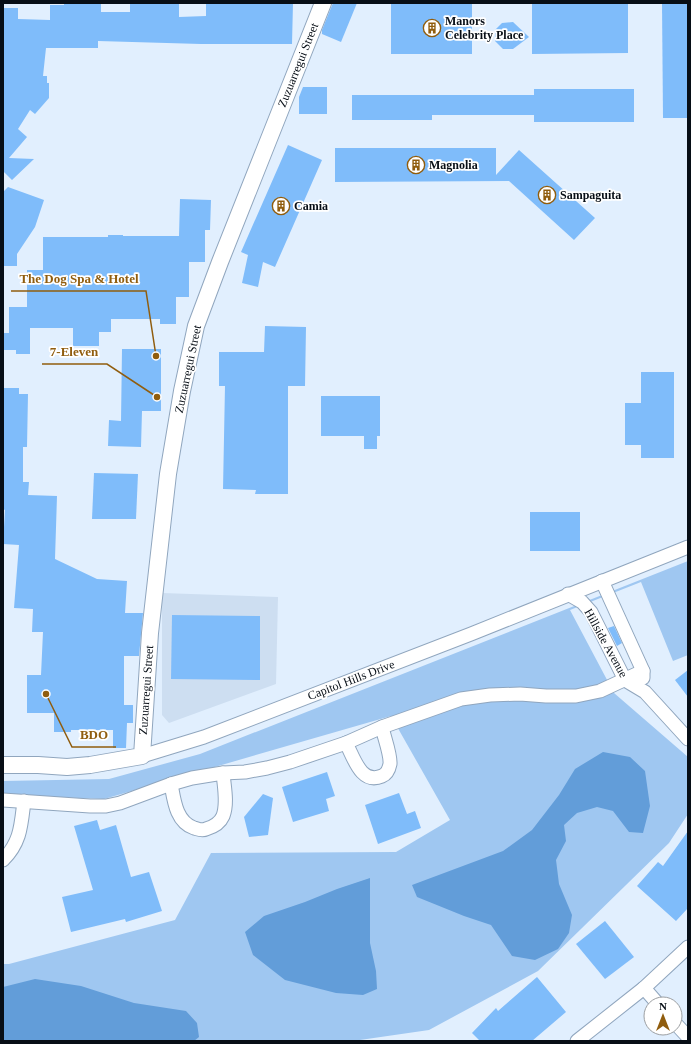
<svg xmlns="http://www.w3.org/2000/svg" width="691" height="1044" viewBox="0 0 691 1044" font-family="Georgia,serif">
<style>
.built{fill:#cddef1}
.green{fill:#9fc7f1}
.water{fill:#629dd9}
.building{fill:#7fbcfa}
.lines{fill:none;stroke-linecap:round;stroke-linejoin:round}
.minor-casing{stroke:#90a6be;stroke-width:15}
.tertiary-casing{stroke:#90a6be;stroke-width:18}
.minor{stroke:#fff;stroke-width:13}
.tertiary{stroke:#fff;stroke-width:16}
.labels{text-anchor:middle;stroke-width:3.5;stroke-linejoin:round;paint-order:stroke}
.poi-label{font-size:12px;font-weight:bold;fill:#070e16;stroke:#fff;text-anchor:start}
.street-label{font-size:12px;fill:#070e16;stroke:#fff}
.leader{fill:none;stroke:#905d0e;stroke-width:1.5}
.callout-dot{fill:#905d0e;stroke:#fff;stroke-width:1.5}
.callout-label{font-size:13px;text-anchor:middle;font-weight:bold;fill:#905d0e;stroke:#fff;stroke-width:3.5;stroke-linejoin:round;paint-order:stroke}
</style>
<rect width="100%" height="100%" fill="#e1effe"/>
<polygon class="built" points="162,593 278,597 276,684 169,723 162,715"/>
<polygon class="green" points="688,561 688,655 673,661 641,582 570,610 614,693 688,757 688,814 669,843 538,971 429,1030 353,1041 3,1041 3,964 9,964 175,920 211,853 396,852 450,820 391,716 104,799 3,795 3,781 109,779 200,754"/>
<g class="water">
<polygon points="603,752 630,757 645,771 650,806 643,833 629,832 613,811 597,807 577,813 564,825 566,841 556,860 559,884 572,915 569,933 558,949 535,960 512,956 491,925 464,916 417,897 412,885 503,851 532,830 559,795 575,769"/>
<polygon points="370,878 370,943 376,971 377,989 363,995 336,993 285,980 253,955 245,932 264,916 305,902 337,889"/>
<polygon points="35,979 81,986 134,1003 186,1011 197,1023 199,1037 194,1041 3,1041 3,987"/>
</g>
<g class="building">
<polygon points="64,3 101,3 101,12 130,12 130,3 179,3 179,17 206,16 206,3 293,3 292,44 201,44 98,41 98,48 46,48 43,76 47,76 47,83 49,83 49,98 35,114 30,110 18,129 27,137 9,158 34,159 12,180 3,171 3,8 18,8 18,19 50,20 50,5 64,5"/>
<polygon points="333,3 357,3 341,42 322,34 322,30"/>
<rect x="391" y="3" width="81" height="51"/>
<polygon points="532,3 628,3 628,53 532,54"/>
<polygon points="662,3 688,3 688,118 663,118"/>
<polygon points="513,22 529,37 513,49 503,49 495,41 495,30 502,23"/>
<polygon points="303,87 327,87 327,114 299,114 299,97"/>
<polygon points="534,89 634,89 634,122 534,122 534,115 432,115 432,120 352,120 352,95 534,95"/>
<polygon points="288,145 322,160 275,267 263,262 258,287 242,283 248,255 241,252"/>
<polygon points="335,148 496,148 496,175 519,150 595,218 574,240 509,181 335,182"/>
<polygon points="8,187 44,200 35,227 17,254 17,266 3,266 3,192"/>
<polygon points="180,199 211,200 210,230 205,230 205,262 189,262 189,297 176,297 176,324 160,324 160,319 111,319 111,332 99,332 99,346 73,346 73,328 30,328 30,354 16,354 16,350 3,350 3,333 9,333 9,307 27,307 27,270 43,270 43,237 108,237 108,235 123,235 123,236 179,236"/>
<polygon points="265,326 306,327 305,386 288,386 288,494 255,494 256,490 223,489 225,386 219,386 219,352 264,352"/>
<polygon points="122,349 161,349 161,411 142,411 141,447 108,446 109,420 121,421"/>
<polygon points="641,372 674,372 674,458 641,458 641,445 625,445 625,403 641,403"/>
<polygon points="3,388 19,388 19,394 28,394 27,447 23,447 23,482 29,482 28,495 57,496 55,559 97,579 127,581 125,613 143,613 139,656 124,656 124,705 133,705 133,723 127,723 126,748 113,748 113,730 71,730 71,732 54,732 54,713 27,713 27,675 41,675 43,632 32,632 33,609 14,608 19,545 3,544 5,510 3,509"/>
<polygon points="321,396 380,396 380,436 377,436 377,449 364,449 364,436 321,436"/>
<polygon points="94,473 138,474 136,519 92,519"/>
<rect x="530" y="512" width="50" height="39"/>
<polygon points="172,615 260,616 260,680 171,679"/>
<polygon points="614,626 622,643 617,646 608,628"/>
<polygon points="688,670 688,697 675,680"/>
<polygon points="327,772 335,796 326,799 329,811 293,822 282,787"/>
<polygon points="399,793 407,814 415,811 421,828 378,844 365,805"/>
<polygon points="263,794 273,798 268,835 249,837 244,817"/>
<polygon points="97,820 100,830 116,825 131,877 149,872 162,911 126,922 125,919 71,932 62,897 93,890 74,826"/>
<polygon points="688,831 688,908 676,921 637,886 658,862 663,866"/>
<polygon points="605,921 634,957 605,979 576,944"/>
<polygon points="537,977 566,1012 532,1041 480,1041 472,1033 496,1008 498,1011"/>
</g>
<g class="lines">
<defs>
<g id="minor">
<polyline points="602,581 643,671 643,678"/>
<polyline points="568,594 582,602 591,612 625,680 645,692 688,739"/>
<path d="M346,743c8,15 15,42 36,33 5,-2 7,-7 8,-12 1,-9 -6,-27 -8,-37"/>
<polyline points="142,756 204,737 471,634 688,547"/>
<path d="M171,784c3,16 5,38 23,44 4,1 8,3 12,1 7,-2 14,-6 17,-13 5,-13 1,-30 0,-43"/>
<polyline points="3,800 90,806 106,806 120,803 171,784 192,778 223,773 245,772 267,768 290,762 346,743 382,727 461,699 490,695 520,694 546,696 576,696 600,691 643,671"/>
<path d="M3,860c18,-18 18,-35 21,-59"/>
<polyline points="644,988 658,1004"/>
<polyline points="675,1023 688,1037"/>
<polyline points="577,1041 644,988 688,947"/>
</g>
<polyline id="tertiary" points="3,765 38,765 67,767 90,765 142,756 150,633 168,474 182,391 196,326 220,262 323,3"/>
</defs>
<use href="#minor" class="minor-casing"/>
<use href="#tertiary" class="tertiary-casing"/>
<use href="#minor" class="minor"/>
<use href="#tertiary" class="tertiary"/>
</g>
<defs>
<symbol id="building-ring" viewBox="-11 -11 22 22"><circle r="9.5" fill="#fff" stroke="#905d0e" stroke-width="1.5"/><path d="M-4-6H4V6H1V3H-1V6H-4ZM-2.5-4.3h1.7v1.8h-1.7ZM.8-4.3h1.7v1.8H.8ZM-2.5-1h1.7V.8h-1.7ZM.8-1h1.7V.8H.8Z" fill="#905d0e"/></symbol>
</defs>
<g fill-rule="evenodd">
<use href="#building-ring" x="422" y="18" width="20" height="20"/>
<use href="#building-ring" x="406" y="155" width="20" height="20"/>
<use href="#building-ring" x="537" y="185" width="20" height="20"/>
<use href="#building-ring" x="271" y="196" width="20" height="20"/>
</g>
<g class="labels">
<g class="poi-label">
<text x="445" y="25">Manors<tspan x="445" dy="14">Celebrity Place</tspan></text>
<text x="429" y="169">Magnolia</text>
<text x="560" y="199">Sampaguita</text>
<text x="294" y="210">Camia</text>
</g>
<g class="street-label">
<text transform="translate(298 65) rotate(-68)" y="4">Zuzuarregui Street</text>
<text transform="translate(188 369) rotate(-78)" y="4">Zuzuarregui Street</text>
<text transform="translate(606 643) rotate(61)" y="4">Hillside Avenue</text>
<text transform="translate(351 680) rotate(-21)" y="4">Capitol Hills Drive</text>
<text transform="translate(146 690) rotate(-86)" y="4">Zuzuarregui Street</text>
</g>
</g>
<path class="leader" d="M156 356L146 291H11M157 397L107 364H42M46 694L72 747H116"/>
<g class="callout-dot">
<circle cx="156" cy="356" r="4"/>
<circle cx="157" cy="397" r="4"/>
<circle cx="46" cy="694" r="4"/>
</g>
<g class="callout-label">
<text x="79" y="283">The Dog Spa &amp; Hotel</text>
<text x="74" y="356">7-Eleven</text>
<text x="94" y="739">BDO</text>
</g>
<rect width="691" height="1044" fill="none" stroke="#070e16" stroke-width="8"/>
<g transform="translate(663 1016)"><circle r="19" fill="#ffffff" stroke="#9c9fa2"/>
<path d="M0-3L7 15L0 10L-7 15Z" fill="#905d0e"/>
<text y="-6" font-size="11" font-weight="bold" text-anchor="middle" fill="#070e16">N</text>
</g>
</svg>
